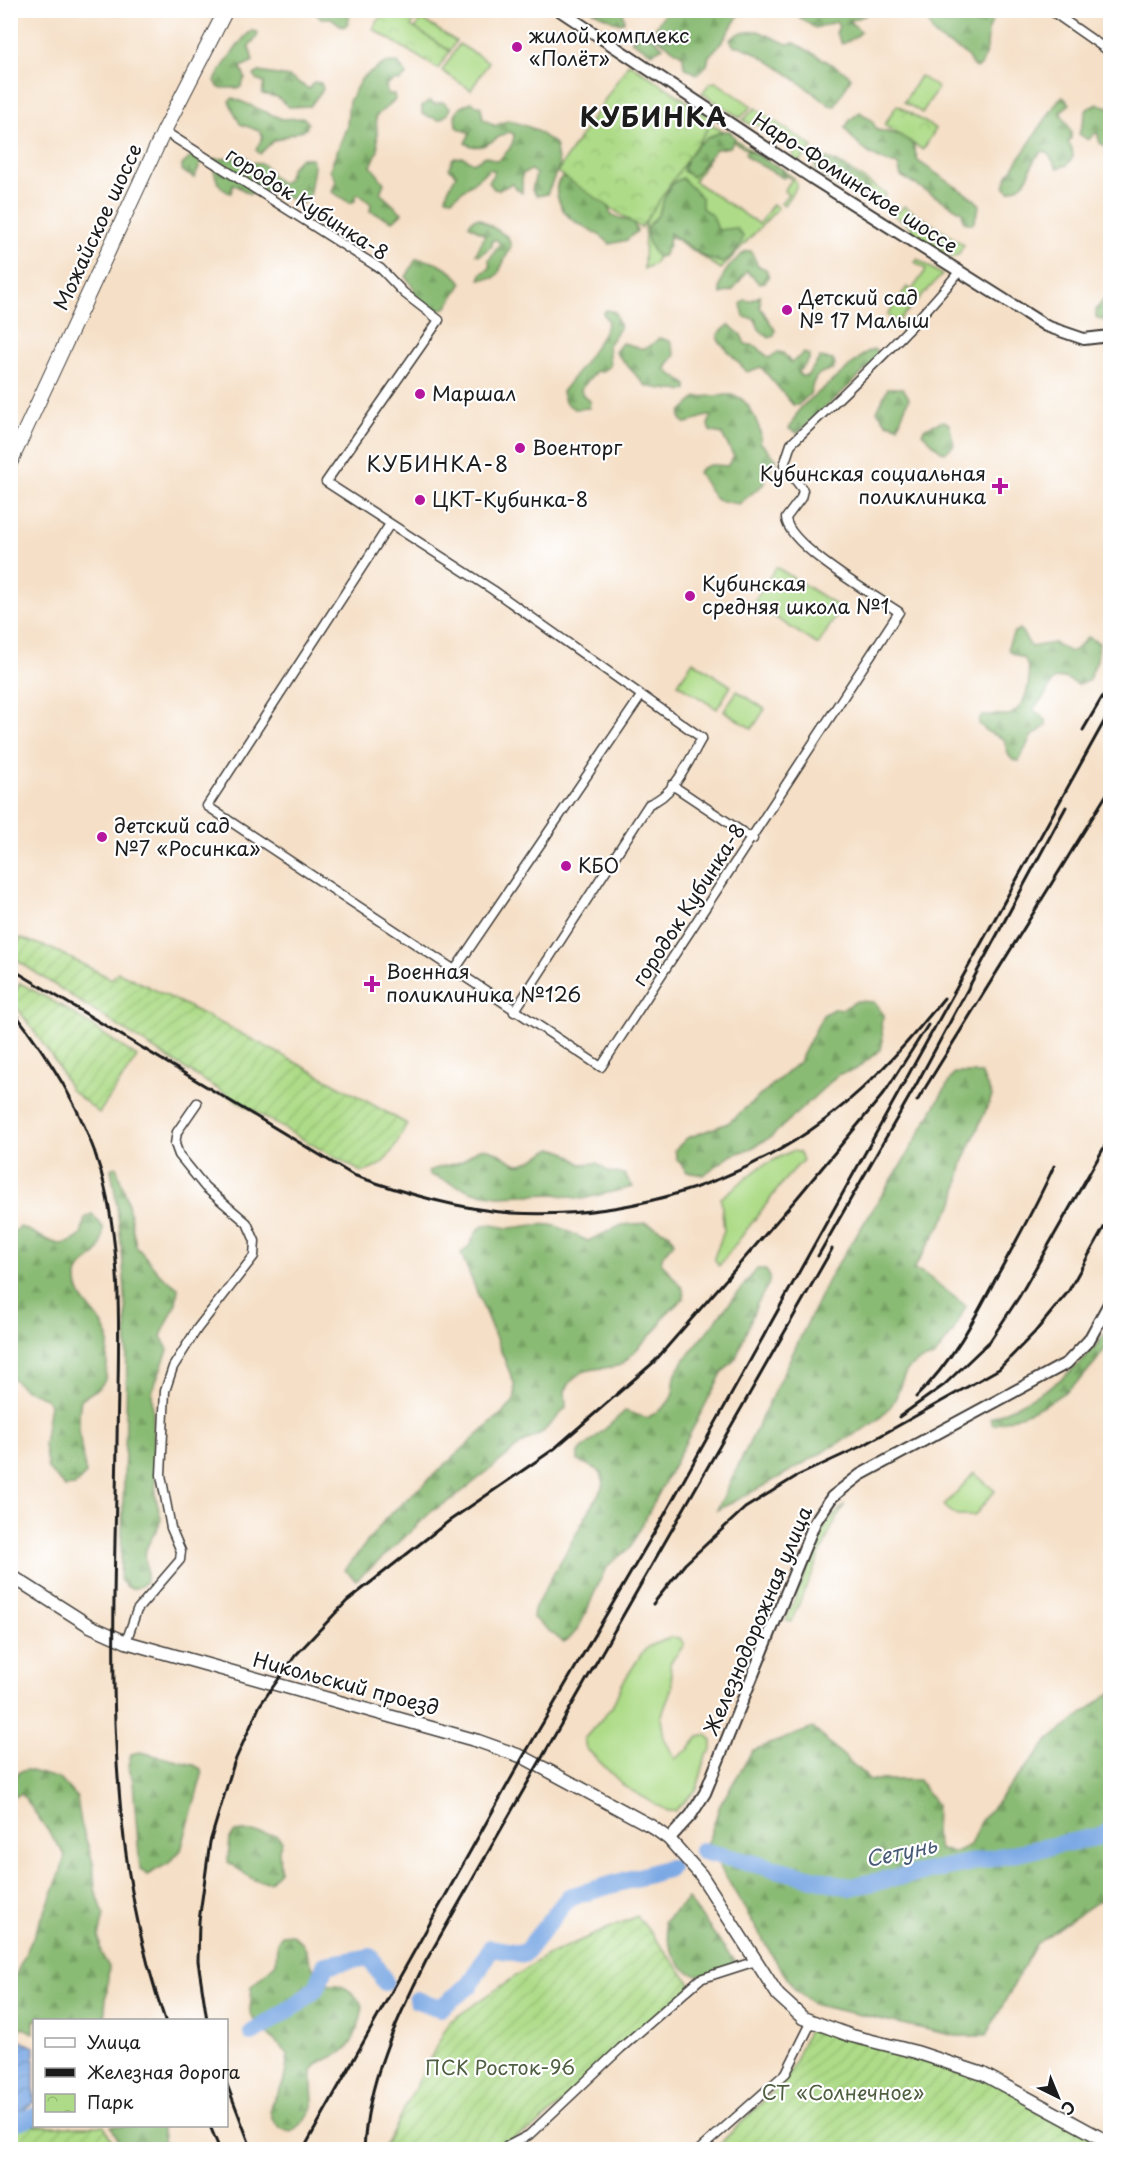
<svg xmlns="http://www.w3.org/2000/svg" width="1121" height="2160" viewBox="0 0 1121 2160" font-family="'Playpen Sans',sans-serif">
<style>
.grass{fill:#addb87;stroke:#647c52;stroke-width:1.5}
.forest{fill:url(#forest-firs);stroke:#536c48;stroke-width:1.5}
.park{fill:url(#park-crowns);stroke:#647c52;stroke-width:1.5}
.garden{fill:url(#garden-furrows);stroke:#647c52;stroke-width:1.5}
.water{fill:url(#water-waves);stroke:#4c6280;stroke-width:1.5}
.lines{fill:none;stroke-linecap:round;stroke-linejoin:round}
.river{stroke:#7ba9e4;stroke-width:18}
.minor-casing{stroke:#3d3936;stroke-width:11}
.tertiary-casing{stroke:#3d3936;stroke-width:14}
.secondary-casing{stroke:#3d3936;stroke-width:15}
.primary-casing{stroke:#3d3936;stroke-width:16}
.minor{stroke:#fff;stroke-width:8}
.tertiary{stroke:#fff;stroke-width:10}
.secondary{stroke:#fff;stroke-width:12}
.primary{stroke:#fff;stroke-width:14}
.rail{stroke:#1c1c1c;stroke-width:3}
.poi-dot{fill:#b5179e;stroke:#fff;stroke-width:2}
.labels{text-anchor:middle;stroke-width:4.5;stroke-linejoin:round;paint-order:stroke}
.poi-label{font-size:20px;fill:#1c1c1c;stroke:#fff;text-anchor:start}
.street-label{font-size:20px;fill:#1c1c1c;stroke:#fff}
.park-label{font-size:20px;fill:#4f5f41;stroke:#fff}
.neighbourhood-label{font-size:21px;letter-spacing:1.5px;fill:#1c1c1c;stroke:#fff}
.water-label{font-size:21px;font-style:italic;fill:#475b76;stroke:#fff}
.district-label{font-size:26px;font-weight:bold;letter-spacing:1.5px;fill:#1c1c1c;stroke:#fff}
</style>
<defs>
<pattern id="forest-firs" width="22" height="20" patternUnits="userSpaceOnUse" patternTransform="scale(1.5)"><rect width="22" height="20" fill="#8abb74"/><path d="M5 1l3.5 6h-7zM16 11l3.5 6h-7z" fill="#76a064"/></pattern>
<pattern id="park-crowns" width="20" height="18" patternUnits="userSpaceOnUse" patternTransform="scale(1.5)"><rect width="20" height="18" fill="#addb87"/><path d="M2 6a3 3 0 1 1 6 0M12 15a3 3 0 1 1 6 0" fill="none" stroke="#94bb74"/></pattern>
<pattern id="garden-furrows" width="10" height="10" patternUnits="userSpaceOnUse" patternTransform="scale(1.5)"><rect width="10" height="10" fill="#addb87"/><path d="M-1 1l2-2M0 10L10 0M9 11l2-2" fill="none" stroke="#94bb74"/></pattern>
<pattern id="water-waves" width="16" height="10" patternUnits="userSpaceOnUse" patternTransform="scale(1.5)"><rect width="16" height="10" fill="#7ba9e4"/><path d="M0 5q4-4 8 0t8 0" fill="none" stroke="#6489b8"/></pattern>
</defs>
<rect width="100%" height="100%" fill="#fff"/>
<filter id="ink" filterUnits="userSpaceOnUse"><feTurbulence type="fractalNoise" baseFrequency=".0167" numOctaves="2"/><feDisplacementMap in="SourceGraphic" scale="12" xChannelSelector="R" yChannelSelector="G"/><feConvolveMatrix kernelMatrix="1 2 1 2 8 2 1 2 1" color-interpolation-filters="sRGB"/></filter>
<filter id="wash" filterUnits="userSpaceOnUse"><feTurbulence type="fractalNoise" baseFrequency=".008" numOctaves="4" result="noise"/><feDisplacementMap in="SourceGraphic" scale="24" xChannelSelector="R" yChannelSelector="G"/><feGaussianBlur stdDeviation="1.35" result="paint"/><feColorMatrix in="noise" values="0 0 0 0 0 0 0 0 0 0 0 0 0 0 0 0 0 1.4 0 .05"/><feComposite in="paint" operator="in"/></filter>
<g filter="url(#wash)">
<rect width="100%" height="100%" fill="#f5dfc6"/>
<g class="grass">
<polygon points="421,19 456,41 450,51 415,29"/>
<polygon points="459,44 489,62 471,90 442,71"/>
<polygon points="920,76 938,88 922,113 904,102"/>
<polygon points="716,82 752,106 740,118 702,93 710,83"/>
<polygon points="755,108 813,147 799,162 793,158 794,149 755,123 753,126 743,120"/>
<polygon points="711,124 794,178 797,186 784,205 781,203 788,194 784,191 792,179 724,135 709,158 691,147 706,125"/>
<polygon points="689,151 707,162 694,181 759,224 773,204 778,208 721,269 671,236 654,264 644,269 645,225 650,209"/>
<polygon points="836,161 886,194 882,201 899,212 904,206 964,245 958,255 952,257 941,250 940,252 909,232 912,227 834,176 825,177"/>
<polygon points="917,259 942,275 897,322 887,315 907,287 912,290 926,270 915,262"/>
<polygon points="776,567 841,608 818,645 753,603"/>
<polygon points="693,661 731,686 717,709 678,684"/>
<polygon points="737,691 765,709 752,729 724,711"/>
<polygon points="792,1151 799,1152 803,1160 787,1177 719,1266 714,1258 724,1231 721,1198 762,1166"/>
<polygon points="974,1473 995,1491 974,1516 957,1516 944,1506"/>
<polygon points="845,1504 832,1527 791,1622 786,1620 827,1523"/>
<polygon points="671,1637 680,1638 684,1645 670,1663 672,1687 661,1718 664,1738 675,1759 689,1749 699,1737 707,1735 712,1741 712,1750 706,1756 697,1789 675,1811 668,1811 625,1787 586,1748 584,1739 612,1707 622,1684 642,1653 648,1647"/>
</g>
<g class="forest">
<polygon points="667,10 741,10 741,11 723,41 709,56 707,65 697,74 684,67 683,56 651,34"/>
<polygon points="315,11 346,11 350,13 348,24 343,27 331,18 320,18"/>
<polygon points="592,11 623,11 624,22 618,23"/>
<polygon points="803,11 803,10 869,11 866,15 849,21 861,31 857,36 842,44 836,33 839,26 836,22 815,28 799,17"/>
<path d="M927,11h69l-8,20 -1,18 -6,17 -5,2c-6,-4 -6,-10 -11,-14 -23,-16 -35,-11 -38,-43z"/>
<path d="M252,31l6,1 -1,5 -8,9 4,15 -12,6 4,11 -5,10h-21l-4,-7c4,-10 29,-47 37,-50z"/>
<path d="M758,31l29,13 8,-1 52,30 4,5 -16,28 -6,-1c-16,-12 -78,-62 -95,-59l-4,-6 9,-7z"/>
<polygon points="637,34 652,37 663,47 652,53 631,41"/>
<polygon points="385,63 398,63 407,75 400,81 395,80 386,85 387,94 394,94 395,100 376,116 378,150 371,166 384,183 380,193 402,213 393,221 370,211 371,204 359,194 355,196 355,201 350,203 332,192 336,181 330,169 347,126 349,101 362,78"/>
<polygon points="259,72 289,77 309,89 314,82 321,83 323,89 310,106 289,107 277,97 262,94 264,83 256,80 254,75"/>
<path d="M1063,97l7,7 -10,8 11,19v8l-3,3 4,6 1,9 -6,8 -10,3 -9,-15 -5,-2c-18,11 -5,30 -34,40l-5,-5 4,-11 51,-76z"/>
<polygon points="233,98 282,119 304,118 308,123 306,129 273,141 260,154 256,150 263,136 260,131 240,124 229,101"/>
<polygon points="429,101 435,104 443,102 450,108 448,114 439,120 422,114 422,106"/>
<path d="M471,102l10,5 2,12 12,7 14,-6 25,9 21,15 4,22 -12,28 -10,2 -5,-6 4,-16 -5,-4 -9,4v19l-11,-9 -12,6 -5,-1 -5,-7 6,-11 -5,-2 -38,30 -6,-1 1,-6 9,-17 -7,-7 4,-10 11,-1 9,6 13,-7 11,5c9,-6 17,-16 17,-27l-5,-2c-15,5 -25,22 -44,11l5,-10 -14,-6 -1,-12 4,-7z"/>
<polygon points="1097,104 1110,107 1110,149 1100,143 1097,132 1088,140 1079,134 1087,109"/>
<path d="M860,112l12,9 5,9 24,5 11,7 6,19 56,38 6,6 -7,19 -9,-2 -2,-10 -61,-36 -3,-11c-23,-5 -41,-18 -53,-37l5,-8z"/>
<path d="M723,131h7l5,7 -5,9 -14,2 -23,28 -10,-6c5,-23 19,-32 40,-40z"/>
<polygon points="748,150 784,170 785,177 783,178 748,158 745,153"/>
<polygon points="194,154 202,161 194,178 182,171 182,165"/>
<path d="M242,156l6,2 2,5c20,-4 17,14 32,20l5,-3 4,-12 9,-10h12l2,9 -5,30 -8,7 -17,-8 -25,-6 -9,4 -17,-10 -2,9c-14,-3 -17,-20 -19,-33 8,-3 18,0 30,-4z"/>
<path d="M823,158h5l38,27 3,4 -2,5c-12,5 -42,-15 -51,-23l-1,-6z"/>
<path d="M562,177l10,3 36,24 3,11 22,7 4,9 -10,9 -17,4c-22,-23 -43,-14 -53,-49 -1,-8 -1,-12 5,-18z"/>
<path d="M682,178l20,20v10l11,8 5,14 18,-2 7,8c-1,10 -12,22 -21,27l-17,-6 -35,-24 -1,12 -6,11 -5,1c-5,-4 -12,-18 -11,-25 0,-9 6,-10 10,-16 9,-15 6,-30 25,-38z"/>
<polygon points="478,218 508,237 511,246 498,274 494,278 480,279 481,274 490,268 489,260 500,244 497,240 492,240 492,246 480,255 476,254 485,235 469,225 473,219"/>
<path d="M746,251h5l7,15 8,3 3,8 -4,5 -6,1 -12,-12 -14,19 -12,4c-5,-17 12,-33 25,-43z"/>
<path d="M416,259c15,0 37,10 46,24l-15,24 -10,4 -24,-14 1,-8 -8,-12z"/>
<polygon points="1110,291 1110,323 1096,317 1096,310"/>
<polygon points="760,296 760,307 775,330 774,336 769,338 759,329 755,319 744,317 741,304 745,300 750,301"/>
<path d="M606,310l9,2 5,16 -12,17 2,21 -9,6 -5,-1 -15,18 1,5 8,7 -1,7 -15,1 -9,-7 -3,-10c11,-14 44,-57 46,-71l-5,-8z"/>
<path d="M729,325l12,10 4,9 11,2 13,12 9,-6 5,1 8,10 13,-10 5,2v5l-11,12 3,4h6l13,-18 13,2 2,5 -2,5c-17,1 -19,9 -23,24l-12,11h-5l-32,-38 -14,5 -29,-32v-6z"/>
<path d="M659,338l11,3 5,14 -7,9 -1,7 20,14v5c-6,2 -33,-2 -41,-4l-31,-34 7,-9c20,3 19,13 37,-5z"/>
<polygon points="875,349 881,356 798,433 789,429 800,408 867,352"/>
<polygon points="888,388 903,388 909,398 898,426 887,423 877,411"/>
<path d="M730,395c3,1 7,1 10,3 10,6 24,34 20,44l17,18 -12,14v9l-26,21 -22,-4 -4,-4 -15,-24c9,-10 17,-7 29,-6l7,-9 -12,-23 -12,-3 -2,-6 3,-9c-11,-1 -16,7 -27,7l-4,-6 1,-5 16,-15z"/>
<polygon points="943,421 949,424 954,445 946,452 941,451 922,433 925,428"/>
<path d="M1020,629l11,18 23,-4 16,9 5,-2 13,-13 11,6 -2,17 -8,20 -11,5 -13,-7 -11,1 -10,18 -11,12 13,11v6l-15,11 -12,24c-12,0 -12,-12 -15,-22l-16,-7 -9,-8v-5l4,-4h27c18,-10 23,-38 15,-56l-15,-7 -2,-5 6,-15z"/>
<polygon points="857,1001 874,1002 884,1015 881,1023 883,1040 881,1049 855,1070 839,1074 771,1137 750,1149 732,1155 703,1175 687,1172 677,1159 675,1150 687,1138 728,1123 799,1062 823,1015 835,1008 843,1009"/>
<path d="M954,1073h27l11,23 -29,66 -9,41 -41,67 9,2 44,34 -13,26 -19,25c-42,8 -26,32 -48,55 -13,14 -35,24 -51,33 -39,23 -77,45 -118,65l113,-234 68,-106z"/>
<path d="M553,1148l14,5 14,11 16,-1 12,9 15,2 9,13 -51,12 -27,-5 -57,2 -25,-4 -43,-17 -2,-4c11,-4 22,-6 32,-9 7,-3 13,-11 20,-13 14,-4 26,13 39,15 9,1 24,-12 34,-16z"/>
<path d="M116,1166l11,33 9,47 24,28 18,14 -2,16 -15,32 7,14 -16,41 4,107 5,21c-3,12 -12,20 -15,31 -4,12 10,32 -10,38 -7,2 -11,-3 -16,-8 5,-138 16,-274 -9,-411z"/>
<path d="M92,1214l11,13c0,7 -1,17 -4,23 -7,11 -22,14 -22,28 -1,27 27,37 31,60 1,7 -1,16 -1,23 0,26 -5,25 -26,38 -5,25 0,50 5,75l-12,12 -9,1 -17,-18 -4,-24 6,-41 -4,-6 -22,-9 -12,-11 -1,-144 9,-7c23,7 38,29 61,8l4,-17z"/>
<path d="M647,1223l23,11 4,8 -11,13 -2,7 22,27 1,9 -19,17 -7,13 -37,37c-25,7 -40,-3 -56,26l1,17 -23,24 -20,11 -69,55 -22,13 -45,43 -31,26 -11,-10 41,-52 125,-113 4,-7 -1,-15 -53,-130c12,-6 10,-17 19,-25 8,-6 19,-1 28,0 13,0 28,-5 42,-3 14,1 24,11 38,16l34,-16z"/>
<path d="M757,1269h8l4,6v8l-12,21 -21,54 -14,15 -92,175c-6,6 -14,9 -19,15 -17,17 -26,72 -48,79l-30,-24 1,-9 70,-125c-2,-17 -13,-17 -26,-23v-8l47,-42 22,7c42,-23 17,-32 35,-55 25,-32 50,-63 75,-94z"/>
<path d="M1110,1327c1,15 -4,21 -13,33 -27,36 -62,52 -104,65l-3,-7c52,-23 87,-43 120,-91z"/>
<polygon points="1110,1693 1110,1893 1036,1944 986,2036 956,2036 816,2005 796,1991 775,1960 707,1845 720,1805 753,1750 813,1728 870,1780 919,1780 936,1805 935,1833 939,1850 955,1852 970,1845 980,1822 1049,1740"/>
<polygon points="140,1752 194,1765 201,1769 202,1775 181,1850 169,1863 147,1875 140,1869 133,1781 128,1766 131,1754"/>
<polygon points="27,1770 60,1779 77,1798 81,1823 93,1863 95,1889 104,1914 99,1937 101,1953 109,1967 104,2020 34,2020 34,2033 23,2028 11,2032 11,1985 46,1909 61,1871 65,1855 22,1794 11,1797 11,1781 19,1772"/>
<polygon points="243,1831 276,1835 282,1841 279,1849 280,1871 270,1882 254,1880 228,1862 230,1838 235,1832"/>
<path d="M688,1899l49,66c-10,3 -23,9 -33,10 -28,2 -36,-33 -40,-53z"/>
<path d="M291,1934c17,11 14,16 21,32 3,7 12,14 17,19 16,-2 26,9 34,21 -2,14 -8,36 -19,45 -12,9 -24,6 -32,20 -2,38 11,34 -20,61 -12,-1 -25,-14 -21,-28 3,-6 9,-13 12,-21 3,-9 4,-20 5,-29l-34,-34 -4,-9 2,-25 24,-23 1,-21 5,-7z"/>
<polygon points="111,2126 161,2126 165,2149 123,2149"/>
</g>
<g class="park">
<polygon points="384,11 405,11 416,17 411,26 450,51 438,69 373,29"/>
<polygon points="629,63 714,119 641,228 557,172"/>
<polygon points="897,105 936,129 923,150 884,125"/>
</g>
<g class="garden">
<path d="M20,938l32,11 60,30 6,-7c98,47 194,98 289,152 -12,22 -19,43 -45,48 -121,-65 -236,-140 -350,-215z"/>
<polygon points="20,983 65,1008 137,1057 99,1113 70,1089 55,1061 11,999"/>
<polygon points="637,1916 692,1985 534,2128 489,2149 383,2150 449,2022 545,1956"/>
<polygon points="811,2023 983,2074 1110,2143 1110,2150 713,2150 788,2077"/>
<polygon points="34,2120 34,2126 104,2126 117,2149 11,2149 11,2130"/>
</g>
<polygon class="water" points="13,2037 34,2047 34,2102 11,2120 10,2041"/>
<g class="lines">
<g class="river">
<polyline points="702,1851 850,1887 1106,1835 1110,1830"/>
<polyline points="417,2000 440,2008 470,1985 491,1948 524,1954 569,1897 670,1868"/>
<polyline points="252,2033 299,2003 318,1986 325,1965 370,1957 385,1982"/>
<polyline points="10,2124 34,2116"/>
</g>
</g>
</g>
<g filter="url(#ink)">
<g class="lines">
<defs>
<g id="minor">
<polyline points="1050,10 1110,52"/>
<path d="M164,131l217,138 23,24 35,27 -113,162 167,108 209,148c-13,22 -27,57 -53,66l-135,208"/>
<path d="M390,524l-183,282 394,261 298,-455c-24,-16 -112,-67 -113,-94l15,-20 2,-8 -19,-25 7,-21c58,-56 117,-109 168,-172"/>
<polyline points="672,785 753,839"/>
<polyline points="454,971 641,696"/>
<polyline points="126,1642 137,1610 180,1560 181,1551 171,1528 161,1475 165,1391 173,1367 197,1329 254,1256 255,1241 247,1223 205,1187 179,1155 175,1144 177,1132 197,1103"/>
<polyline points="500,2150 529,2135 621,2048 700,1979 756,1961"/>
<polyline points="699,2150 786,2073 811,2023"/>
</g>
<g id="tertiary">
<polyline points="559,10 812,178 1046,326 1084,339 1110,336"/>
<polyline points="669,1839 691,1815 705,1793 815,1522 832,1497 860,1475 1067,1363 1089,1340 1110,1302"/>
</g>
<polyline id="secondary" points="10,1575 90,1626 126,1642 478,1741 523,1757 651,1826 669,1839 701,1875 778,1995 803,2018 852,2036 916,2052 983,2074 1110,2143"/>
<polyline id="primary" points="10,463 164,131 226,10"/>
</defs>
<use href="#minor" class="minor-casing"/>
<use href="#tertiary" class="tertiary-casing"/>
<use href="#secondary" class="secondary-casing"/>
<use href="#primary" class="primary-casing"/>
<use href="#minor" class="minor"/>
<use href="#tertiary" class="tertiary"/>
<use href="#secondary" class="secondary"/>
<use href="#primary" class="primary"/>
<g class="rail">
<polyline points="1083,730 1110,684"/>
<path d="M10,968l343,207c51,18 104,34 159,38 104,6 210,-23 296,-81 53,-36 96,-84 136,-134"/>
<path d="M10,1007c39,50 74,104 91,165 24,87 17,182 16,271 -3,194 -17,392 48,577"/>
<polyline points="917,1101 1110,789"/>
<polyline points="818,1256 916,1085 1066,807"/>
<path d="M916,1397c36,-35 58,-77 81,-121 20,-36 40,-72 57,-110"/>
<polyline points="899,1417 944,1385 990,1341 1019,1297 1110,1137"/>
<polyline points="653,1604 685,1564 745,1508 797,1476 864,1445 999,1369 1035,1332 1068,1292 1106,1224"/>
<polyline points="207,2020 198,1961 199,1921 210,1842 234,1763 260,1705 295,1656 347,1601 449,1521 554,1449 654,1362 797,1198 885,1092 928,1025"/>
<polyline points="226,2082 252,2150"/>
<polyline points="210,2126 220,2150"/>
<polyline points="303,2150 523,1757 665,1514 1110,711"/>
<path d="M364,2150c3,-68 32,-129 62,-189l406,-712"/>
</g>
</g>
</g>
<g class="poi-dot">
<circle cx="517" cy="47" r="6"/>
<circle cx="787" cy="310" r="6"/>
<circle cx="420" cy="394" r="6"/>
<circle cx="520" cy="448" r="6"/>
<path d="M997 477h6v6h6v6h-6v6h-6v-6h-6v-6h6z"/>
<circle cx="420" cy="500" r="6"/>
<circle cx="690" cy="596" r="6"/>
<circle cx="102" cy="837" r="6"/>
<circle cx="566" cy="866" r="6"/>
<path d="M369 975h6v6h6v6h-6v6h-6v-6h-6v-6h6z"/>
</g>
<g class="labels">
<g class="poi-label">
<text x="529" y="43">жилой комплекс<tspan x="529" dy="23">«Полёт»</tspan></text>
<text x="799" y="305">Детский сад<tspan x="799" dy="23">№ 17 Малыш</tspan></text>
<text x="432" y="401">Маршал</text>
<text x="532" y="455">Военторг</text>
<text x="986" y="481" text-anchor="end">Кубинская социальная<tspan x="986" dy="23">поликлиника</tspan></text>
<text x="432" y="507">ЦКТ-Кубинка-8</text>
<text x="702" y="591">Кубинская<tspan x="702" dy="23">средняя школа №1</tspan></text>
<text x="114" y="833">детский сад<tspan x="114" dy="23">№7 «Росинка»</tspan></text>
<text x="578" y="873">КБО</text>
<text x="386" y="979">Военная<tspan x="386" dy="23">поликлиника №126</tspan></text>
</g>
<g class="street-label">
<text transform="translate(855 183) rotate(33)" y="7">Наро-Фоминское шоссе</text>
<text transform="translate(307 204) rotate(33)" y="7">городок Кубинка-8</text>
<text transform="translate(98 227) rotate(-65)" y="7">Можайское шоссе</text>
<text transform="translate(689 905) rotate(-57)" y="7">городок Кубинка-8</text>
<text transform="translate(758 1621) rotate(-67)" y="7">Железнодорожная улица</text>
<text transform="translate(346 1684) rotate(15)" y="7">Никольский проезд</text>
</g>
<g class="park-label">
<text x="500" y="2075">ПСК Росток-96</text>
<text x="843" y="2100">СТ «Солнечное»</text>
</g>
<g class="neighbourhood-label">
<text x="438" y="472">КУБИНКА-8</text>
</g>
<g class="water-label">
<text transform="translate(901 1853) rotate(-12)" y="7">Сетунь</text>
</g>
<g class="district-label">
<text x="654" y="127">КУБИНКА</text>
</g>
</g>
<rect width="1121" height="2160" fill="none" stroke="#fff" stroke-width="36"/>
<rect x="33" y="2019" width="195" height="108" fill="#ffffff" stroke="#a4a4a4" stroke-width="1.5"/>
<rect x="45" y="2038" width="30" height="9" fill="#ffffff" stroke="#a4a4a4" stroke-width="1.5"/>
<text x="87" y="2049" font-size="18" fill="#1c1c1c">Улица</text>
<rect x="45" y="2068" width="30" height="9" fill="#1c1c1c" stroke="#a4a4a4" stroke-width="1.5"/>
<text x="87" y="2079" font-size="18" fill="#1c1c1c">Железная дорога</text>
<rect x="45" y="2094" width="30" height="18" fill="url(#park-crowns)" stroke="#a4a4a4" stroke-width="1.5"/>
<text x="87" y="2109" font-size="18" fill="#1c1c1c">Парк</text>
<g transform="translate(1058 2097) rotate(137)" stroke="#ffffff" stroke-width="4.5" paint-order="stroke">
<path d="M0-4.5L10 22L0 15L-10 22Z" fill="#1c1c1c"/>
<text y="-9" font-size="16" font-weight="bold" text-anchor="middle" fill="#1c1c1c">С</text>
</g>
</svg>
